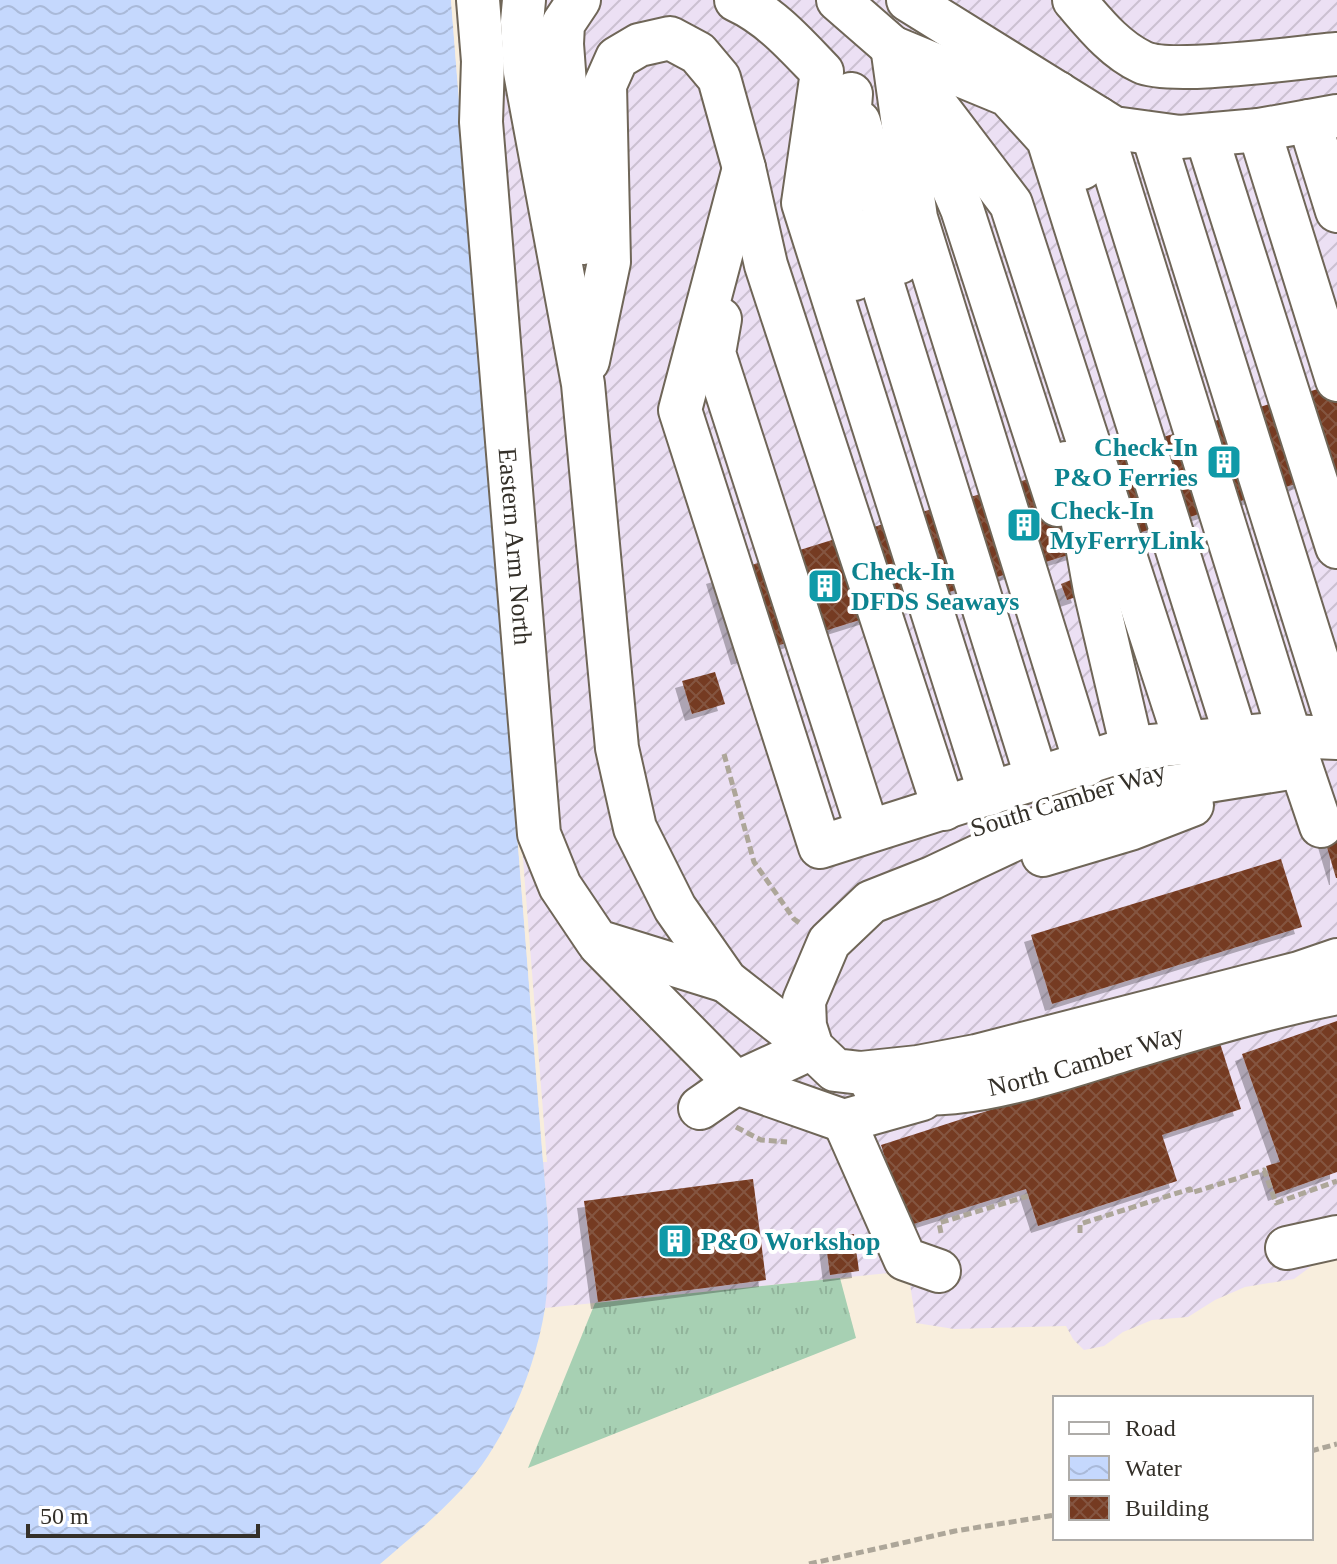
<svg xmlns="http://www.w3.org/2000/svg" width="1337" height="1564" viewBox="0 0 1337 1564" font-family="Georgia,serif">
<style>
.industrial{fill:url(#industrial-furrows)}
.grass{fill:url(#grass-tufts)}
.water{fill:url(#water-waves)}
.pier{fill:#f8eedd}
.building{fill:url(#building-cross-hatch);filter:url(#shadow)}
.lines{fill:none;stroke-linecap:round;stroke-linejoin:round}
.minor-casing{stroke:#6f6658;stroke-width:46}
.path{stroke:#ada699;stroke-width:5;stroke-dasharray:8 4;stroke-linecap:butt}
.minor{stroke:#fff;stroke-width:42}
.labels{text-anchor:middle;stroke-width:8;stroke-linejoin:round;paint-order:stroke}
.culture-label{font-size:26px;font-weight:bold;fill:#0d838f;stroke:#fff;text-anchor:start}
.street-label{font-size:26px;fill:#343029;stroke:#fff}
</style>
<defs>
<pattern id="industrial-furrows" width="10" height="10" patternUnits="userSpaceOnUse" patternTransform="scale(2)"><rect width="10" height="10" fill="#ece0f4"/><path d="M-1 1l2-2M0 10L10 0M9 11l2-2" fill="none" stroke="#cbc0d1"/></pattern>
<pattern id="grass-tufts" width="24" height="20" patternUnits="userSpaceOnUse" patternTransform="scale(2)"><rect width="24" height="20" fill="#a7d0b3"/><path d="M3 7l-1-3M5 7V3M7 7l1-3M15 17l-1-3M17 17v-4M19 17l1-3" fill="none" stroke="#90b39a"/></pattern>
<pattern id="water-waves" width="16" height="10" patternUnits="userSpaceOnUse" patternTransform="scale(2)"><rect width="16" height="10" fill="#c5d8fd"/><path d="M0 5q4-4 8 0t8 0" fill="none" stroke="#aabad9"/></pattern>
<pattern id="building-cross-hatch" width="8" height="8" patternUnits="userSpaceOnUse" patternTransform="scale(2)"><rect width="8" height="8" fill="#753a21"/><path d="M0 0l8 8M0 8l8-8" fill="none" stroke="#845541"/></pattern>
<filter id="shadow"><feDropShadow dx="-7" dy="7" stdDeviation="0" flood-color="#0004"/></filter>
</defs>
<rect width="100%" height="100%" fill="#f8eedd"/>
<polygon class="industrial" points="451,0 1337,0 1337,1257 1313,1265 1294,1279 1245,1287 1215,1300 1188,1317 1152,1320 1123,1332 1104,1346 1084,1350 1073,1339 1066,1326 954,1329 916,1323 908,1271 545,1308 548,1222"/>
<polygon class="grass" points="840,1278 856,1338 528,1468 595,1303"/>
<path class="water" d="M0,0h451l97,1222c0,29 1,58 -3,86 -8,51 -29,105 -57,148 -25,39 -73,78 -108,108h-380z"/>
<polygon class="pier" points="451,0 455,0 547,1162 543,1162"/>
<g class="building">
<polygon points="1337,383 1337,471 738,658 713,577"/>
<polygon points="1073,579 1079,596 1067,600 1061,584"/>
<polygon points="715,672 725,704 692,714 682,681"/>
<polygon points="1337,822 1337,878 1336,878 1321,827"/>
<polygon points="1281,859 1302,927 1052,1004 1031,935"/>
<polygon points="1337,1021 1337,1172 1275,1194 1266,1166 1280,1162 1242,1054"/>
<polygon points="1218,1037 1241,1109 1162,1135 1177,1181 1038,1226 1026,1189 907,1226 881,1145"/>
<polygon points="753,1179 766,1280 598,1302 584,1201"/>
<polygon points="854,1234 859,1271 830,1275 825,1237"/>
</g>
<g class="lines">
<defs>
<g id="minor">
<path id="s1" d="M478,0l5,61 -2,61 58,712 21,52 37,55 129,40"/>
<polyline points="524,0 522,22 525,72 583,384 617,748 635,828 675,908 726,981 812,1048 736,1083 700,1108"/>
<polyline points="579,0 563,24 562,44 569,137 583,243"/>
<path d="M736,0c35,16 60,45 86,72l-19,131 187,591"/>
<polyline points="838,0 892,47 1011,204 1186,743"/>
<polyline points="908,0 1114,128 1180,137 1259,130 1337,116"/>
<path d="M1074,0c20,23 40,49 68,62 29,14 157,-5 195,-8"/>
<polyline points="894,48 1008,95 1048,139 1236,737"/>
<polyline points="893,53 916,218 1086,765"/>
<polyline points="1058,93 1082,168"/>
<polyline points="851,94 840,234 854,279"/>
<polyline points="920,111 962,209 1058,505"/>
<polyline points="1098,118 1290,736"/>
<polyline points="1309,121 1337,211"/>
<polyline points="859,122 900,262"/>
<polyline points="1259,130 1337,380"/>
<polyline points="1153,135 1337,723"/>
<polyline points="1206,135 1337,547"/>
<polyline points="744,168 680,410 820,847 1132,748 1264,735 1337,738"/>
<polyline points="866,231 1037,779"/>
<polyline points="720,319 714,353 868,831"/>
<polyline points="588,361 609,262 605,85 617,58 639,45 670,38 698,53 719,78 744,168 766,265 944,809"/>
<polyline points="1066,463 1080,507 1095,590 1132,748"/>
<polyline points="1300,764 1321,826"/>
<polyline points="1290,768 1164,788 1118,801 1036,829 932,878 871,902 829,942 804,1001 805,1026 812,1048 835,1070 861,1073 918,1067 976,1056 1299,973 1337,960"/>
<polyline points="1043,855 1130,829 1192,805"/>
<polyline points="600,945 736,1083 844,1121 922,1099"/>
<path id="s2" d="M873,1085c74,29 199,-21 274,-42 63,-19 125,-37 190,-50"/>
<polyline points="844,1121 905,1259 939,1271"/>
<polyline points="1287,1248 1337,1237"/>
</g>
</defs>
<use href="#minor" class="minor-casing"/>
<g class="path">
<polyline points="724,754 754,862 794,919 801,924"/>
<polyline points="736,1127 761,1140 787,1142"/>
<polyline points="941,1233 939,1223 1028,1196"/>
<polyline points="1080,1233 1080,1224 1190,1189 1191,1193 1264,1170 1276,1203 1337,1181"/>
<polyline points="1311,1451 1337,1444"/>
<polyline points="809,1564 955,1531 1055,1515"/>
</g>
<use href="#minor" class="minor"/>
</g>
<defs>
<symbol id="building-square" viewBox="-11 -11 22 22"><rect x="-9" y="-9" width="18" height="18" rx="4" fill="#0f9aa8" stroke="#fff"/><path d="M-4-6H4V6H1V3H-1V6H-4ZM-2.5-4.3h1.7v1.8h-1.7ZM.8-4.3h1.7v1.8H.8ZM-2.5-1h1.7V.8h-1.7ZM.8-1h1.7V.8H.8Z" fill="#fff"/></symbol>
</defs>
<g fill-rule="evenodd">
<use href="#building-square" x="1204" y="442" width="40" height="40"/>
<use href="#building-square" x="1004" y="505" width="40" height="40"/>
<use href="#building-square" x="805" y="566" width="40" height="40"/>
<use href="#building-square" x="655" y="1221" width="40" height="40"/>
</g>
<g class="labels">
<g class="culture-label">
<text x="1198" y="456" text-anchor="end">Check-In<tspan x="1198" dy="30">P&amp;O Ferries</tspan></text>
<text x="1050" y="519">Check-In<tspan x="1050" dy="30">MyFerryLink</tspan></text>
<text x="851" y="580">Check-In<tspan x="851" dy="30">DFDS Seaways</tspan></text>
<text x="701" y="1250">P&amp;O Workshop</text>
</g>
<g class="street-label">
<text dy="9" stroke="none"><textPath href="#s1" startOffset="548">Eastern Arm North</textPath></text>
<text transform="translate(1068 799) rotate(-17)" y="9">South Camber Way</text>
<text dy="9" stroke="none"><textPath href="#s2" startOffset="218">North Camber Way</textPath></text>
</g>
</g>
<rect x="1053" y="1396" width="260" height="144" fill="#ffffff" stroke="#aeaca9" stroke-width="2"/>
<rect x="1069" y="1422" width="40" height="12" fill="#ffffff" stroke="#aeaca9" stroke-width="2"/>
<text x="1125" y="1436" font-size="24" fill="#343029">Road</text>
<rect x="1069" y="1456" width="40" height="24" fill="url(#water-waves)" stroke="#aeaca9" stroke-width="2"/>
<text x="1125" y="1476" font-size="24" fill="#343029">Water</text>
<rect x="1069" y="1496" width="40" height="24" fill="url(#building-cross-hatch)" stroke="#aeaca9" stroke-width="2"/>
<text x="1125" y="1516" font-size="24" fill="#343029">Building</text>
<path d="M28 1524v12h230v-12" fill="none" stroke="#343029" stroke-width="4"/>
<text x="40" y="1524" font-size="24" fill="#343029" stroke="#ffffff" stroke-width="6" paint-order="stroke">50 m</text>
</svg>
